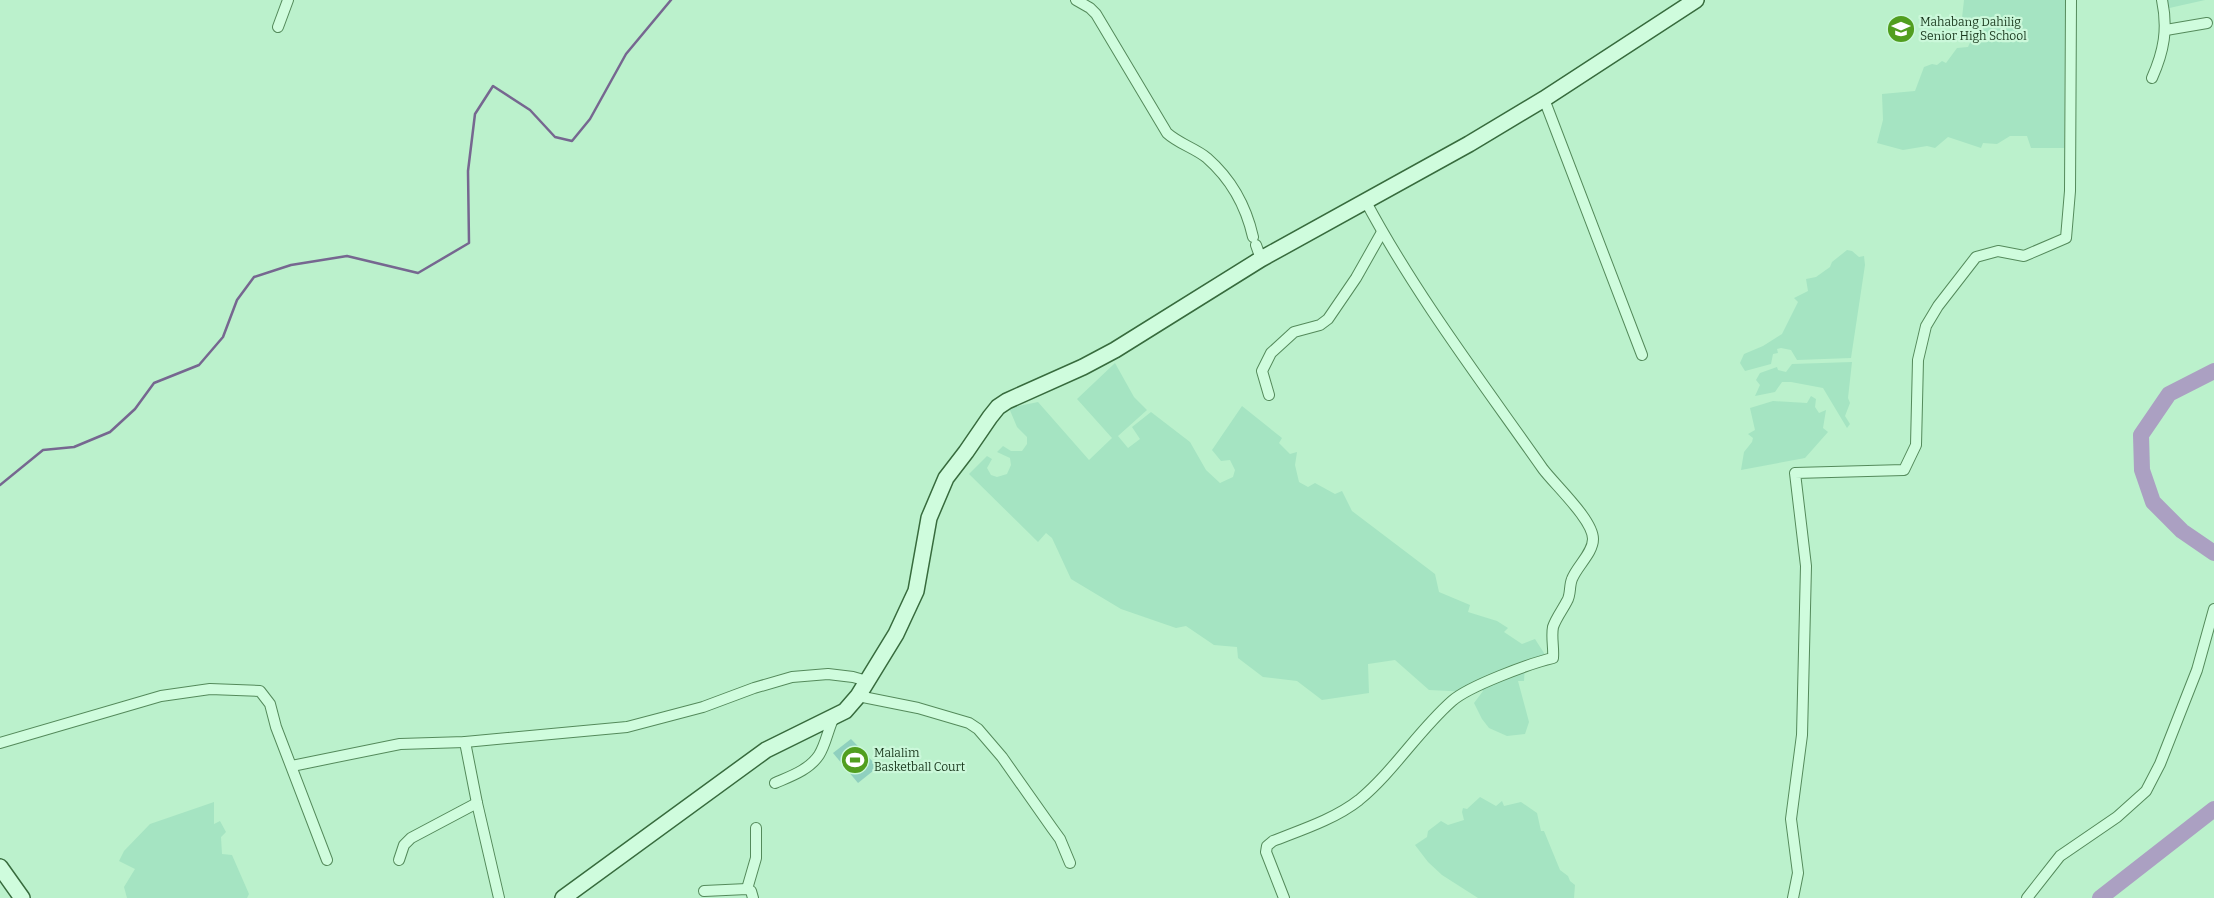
<svg xmlns="http://www.w3.org/2000/svg" width="2214" height="898" viewBox="0 0 2214 898" font-family="Bitter,serif">
<style>
.farmland{fill:#a5e4c2}
.green{fill:#8fd0be}
.lines{fill:none;stroke-linecap:round;stroke-linejoin:round}
.stream{stroke:#766790;stroke-width:2.5}
.river{stroke:#aba0c2;stroke-width:16}
.street-casing{stroke:#548a5b;stroke-width:12}
.secondary-casing{stroke:#376b3d;stroke-width:18}
.street{stroke:#cffcdd;stroke-width:10}
.secondary{stroke:#cffcdd;stroke-width:15}
.labels{text-anchor:middle;stroke-width:4.5;stroke-linejoin:round;paint-order:stroke}
.poi-label{font-size:12px;fill:#1a381d;stroke:#cbf8da;text-anchor:start}
</style>
<rect width="100%" height="100%" fill="#bbf1cc"/>
<g class="farmland">
<polygon points="1964,0 2065,0 2064,148 2031,148 2027,136 2010,136 1997,144 1983,143 1981,148 1948,137 1935,148 1927,146 1903,150 1877,143 1883,120 1882,94 1915,91 1924,67 1932,64 1937,65 1942,61 1946,63 1957,48 1968,47 1977,27 1962,18"/>
<polygon points="2163,0 2205,0 2165,9"/>
<polygon points="1847,250 1852,251 1859,257 1864,256 1865,265 1851,358 1797,360 1791,350 1781,348 1777,349 1778,353 1773,354 1771,364 1745,371 1740,363 1744,354 1763,346 1782,334 1798,302 1794,298 1808,291 1806,279 1816,277 1830,267 1832,262"/>
<polygon points="1852,362 1848,398 1850,403 1845,416 1850,424 1847,428 1823,388 1791,382 1782,382 1775,392 1755,396 1760,385 1756,380 1760,373 1777,367 1778,370 1786,372 1792,364"/>
<polygon points="1115,363 1134,397 1147,410 1118,436 1128,448 1140,439 1132,427 1151,412 1190,442 1206,470 1220,483 1233,477 1235,470 1230,460 1221,461 1212,450 1242,406 1282,438 1279,443 1290,454 1297,452 1295,465 1299,482 1308,487 1315,483 1335,494 1342,491 1352,511 1435,574 1439,592 1470,605 1468,612 1497,621 1508,628 1504,632 1522,644 1535,639 1551,664 1525,666 1524,681 1518,681 1529,722 1525,734 1507,736 1489,728 1482,719 1474,703 1483,691 1480,688 1470,692 1429,690 1395,660 1368,664 1369,693 1322,700 1297,681 1263,677 1238,658 1237,647 1214,645 1186,626 1176,628 1121,609 1071,579 1052,538 1046,533 1038,542 969,474 987,456 992,459 987,468 991,475 997,477 1007,474 1011,465 1010,458 997,452 1003,446 1011,451 1022,451 1027,444 1027,437 1017,427 1009,408 1038,402 1089,460 1112,438 1077,399"/>
<polygon points="1811,396 1816,399 1815,407 1819,413 1826,410 1823,428 1828,432 1805,458 1741,470 1744,452 1752,442 1753,438 1748,434 1755,430 1750,408 1773,401 1807,403"/>
<polygon points="1480,797 1496,806 1502,801 1504,806 1521,802 1537,813 1541,831 1544,831 1560,870 1568,876 1570,881 1575,885 1574,898 1478,898 1442,875 1428,862 1415,845 1427,837 1428,831 1441,821 1448,825 1464,820 1462,812 1463,808 1467,809"/>
<polygon points="214,802 214,824 220,821 226,832 221,837 222,854 232,855 249,894 247,898 127,898 124,887 135,869 119,861 124,851 150,824"/>
</g>
<polygon class="green" points="851,739 878,767 858,783 833,753"/>
<g class="lines">
<polyline class="stream" points="0,485 43,450 74,447 110,432 135,409 154,383 199,365 223,337 237,300 254,277 291,265 347,256 418,273 469,243 468,171 475,114 493,86 530,110 555,137 572,141 590,119 626,54 671,0"/>
<g class="river">
<polyline points="2214,371 2169,394 2141,435 2142,470 2153,502 2182,531 2214,553"/>
<polyline points="2100,898 2214,809"/>
</g>
<defs>
<g id="street">
<path d="M1076,0l14,8 6,6 71,119c12,11 28,15 40,25 24,21 39,48 46,79"/>
<polyline points="278,27 288,0"/>
<polyline points="2166,30 2207,23"/>
<path d="M2152,78c12,-27 16,-49 10,-78"/>
<polyline points="1544,99 1642,355"/>
<polyline points="1256,245 1261,259"/>
<polyline points="1269,395 1262,371 1271,353 1294,332 1320,325 1328,319 1356,278 1382,232"/>
<polyline points="858,696 918,708 969,723 978,729 1002,757 1052,828 1060,839 1070,863"/>
<polyline points="465,742 477,803 499,898"/>
<polyline points="0,743 161,696 210,689 260,691 270,704 276,727 327,860"/>
<polyline points="292,766 400,744 465,742 627,727 703,707 754,688 792,677 828,674 853,677 867,681"/>
<path d="M775,783c16,-7 34,-13 44,-28 7,-11 9,-26 15,-38"/>
<polyline points="399,860 404,845 411,838 477,803"/>
<polyline points="747,889 756,858 756,828"/>
<polyline points="704,891 747,889 751,891 753,898"/>
<path d="M1284,898l-18,-46 1,-6 6,-5c28,-11 62,-22 86,-41 35,-29 59,-69 93,-99 17,-15 79,-38 101,-43 1,-10 -2,-21 0,-31 3,-9 10,-18 14,-26 4,-6 2,-15 5,-22 5,-13 21,-26 21,-40 0,-19 -37,-53 -50,-70 -61,-87 -128,-175 -178,-269"/>
<polyline points="1793,898 1798,873 1791,819 1802,735 1806,566 1795,473 1904,470 1916,445 1918,360 1926,326 1938,306 1976,257 1998,251 2024,256 2066,238 2070,191 2071,0"/>
<polyline points="2027,898 2060,856 2117,817 2146,791 2160,764 2197,670 2214,609"/>
</g>
<g id="secondary">
<polyline points="0,867 22,898"/>
<polyline points="563,898 766,750 845,711 858,696 896,634 916,591 929,518 946,478 966,452 990,417 998,407 1007,401 1083,367 1115,350 1261,259 1469,144 1544,99 1696,0"/>
</g>
</defs>
<use href="#street" class="street-casing"/>
<use href="#secondary" class="secondary-casing"/>
<use href="#street" class="street"/>
<use href="#secondary" class="secondary"/>
</g>
<defs>
<symbol id="school-disc" viewBox="-11 -11 22 22"><circle r="9.5" fill="#519e1f" stroke="#cbf8da"/><path d="M0-5L7-2L0 1L-7-2ZM-4 1L0 2.5L4 1V4Q0 6-4 4Z" fill="#fff"/></symbol>
<symbol id="stadium-disc" viewBox="-11 -11 22 22"><circle r="9.5" fill="#519e1f" stroke="#cbf8da"/><path d="M0-5a6.5 5 0 1 0 0 10a6.5 5 0 1 0 0-10ZM-3.5-1.8h7v3.6h-7Z" fill="#fff"/></symbol>
</defs>
<g fill-rule="evenodd">
<use href="#school-disc" x="1885" y="13" width="32" height="32"/>
<use href="#stadium-disc" x="839" y="744" width="32" height="32"/>
</g>
<g class="labels">
<g class="poi-label">
<text x="1920" y="26">Mahabang Dahilig<tspan x="1920" dy="14">Senior High School</tspan></text>
<text x="874" y="757">Malalim<tspan x="874" dy="14">Basketball Court</tspan></text>
</g>
</g>
</svg>
